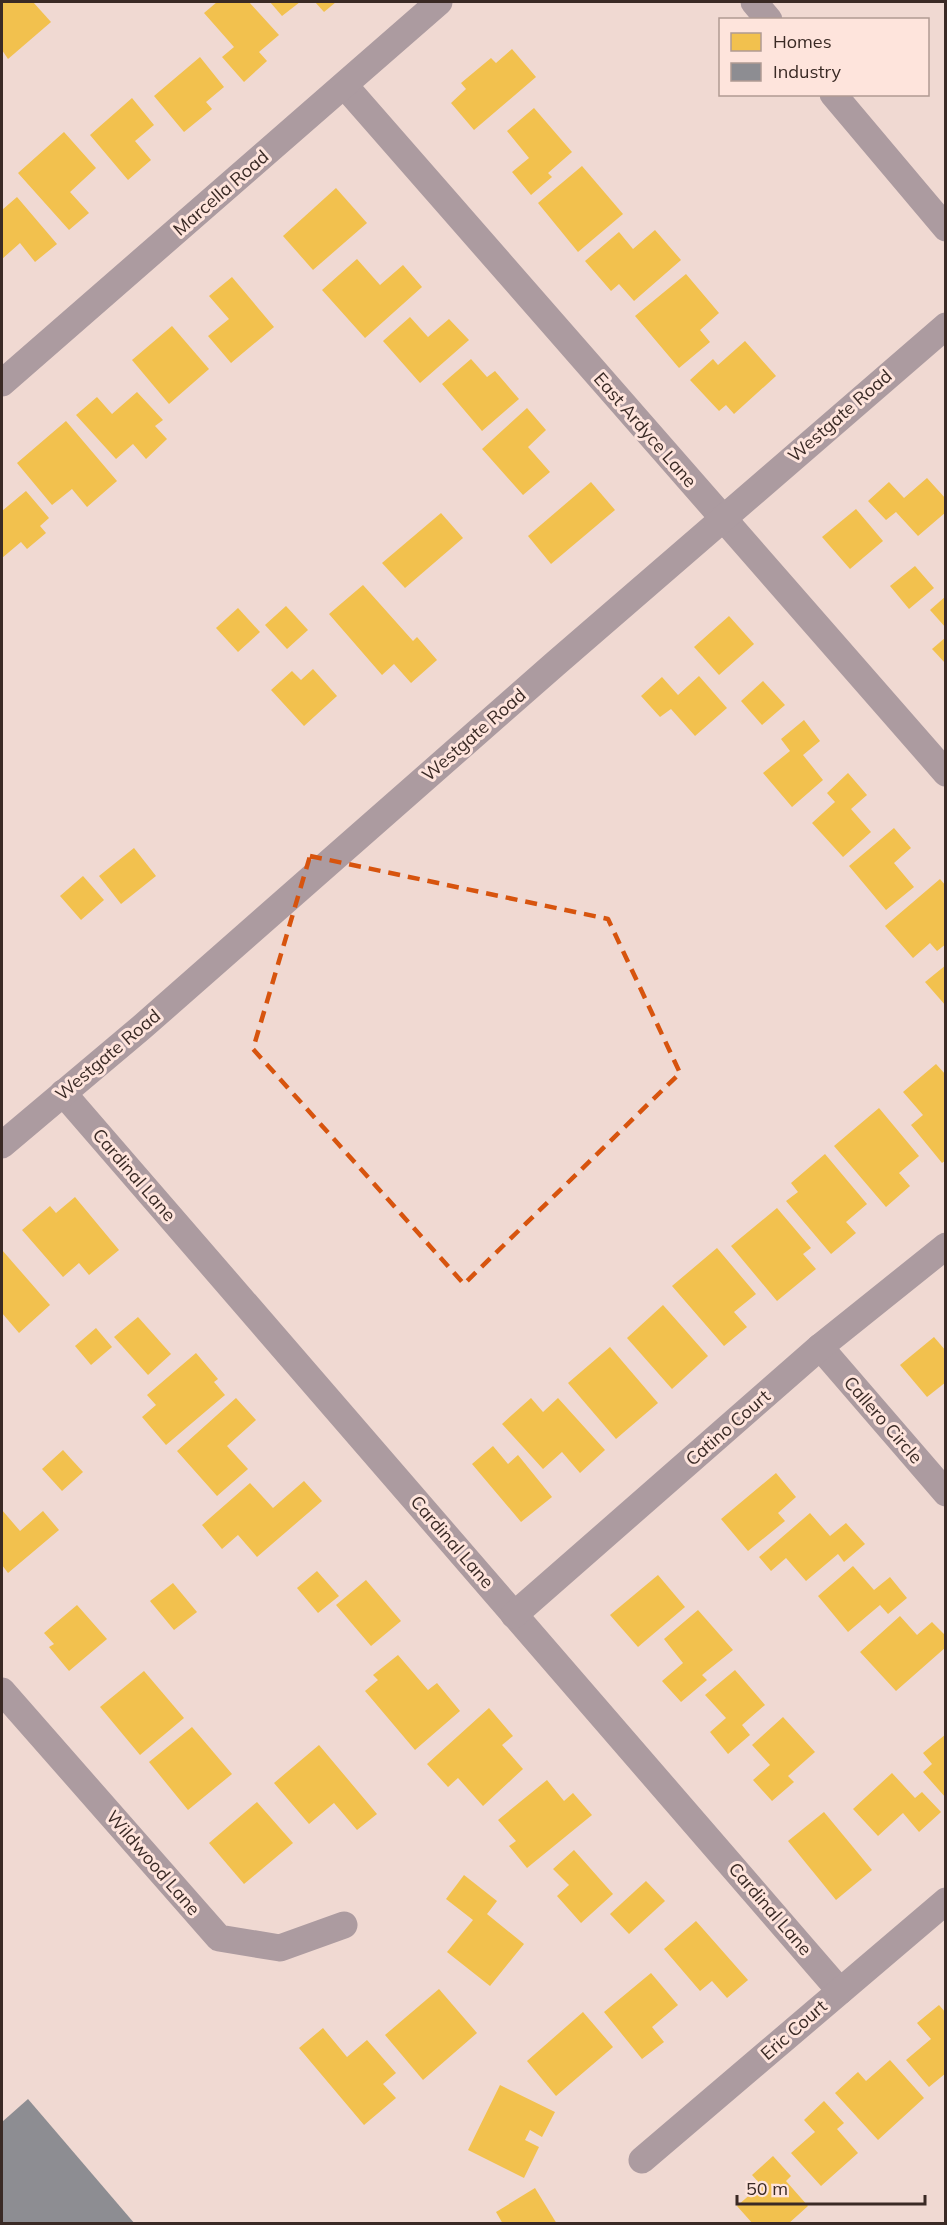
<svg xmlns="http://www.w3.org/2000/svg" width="947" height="2225" viewBox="0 0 947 2225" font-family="Mulish,sans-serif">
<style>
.homes{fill:#f2c14e}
.industry{fill:#8d8d92}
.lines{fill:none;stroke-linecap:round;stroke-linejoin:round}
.minor{stroke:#ac9ba0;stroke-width:27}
.marked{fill:none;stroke:#d7540e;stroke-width:4.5;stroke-dasharray:12 8;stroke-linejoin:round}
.labels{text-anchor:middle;stroke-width:6;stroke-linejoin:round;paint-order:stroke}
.street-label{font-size:18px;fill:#3a2a25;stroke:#fee4dc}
</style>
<rect width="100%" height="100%" fill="#f0d9d2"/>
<g class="homes">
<polygon points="2,2 33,2 51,22 8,59 2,50"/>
<polygon points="217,2 249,2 279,35 259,52 267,61 244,82 222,57 234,47 204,13"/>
<polygon points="270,2 300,2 282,16"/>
<polygon points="315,2 336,2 324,12"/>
<polygon points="512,49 536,77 474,130 451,103 466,89 461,83 491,58 496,63"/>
<polygon points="200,57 224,87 206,102 212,109 184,132 154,96"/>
<polygon points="132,98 154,125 135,141 151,160 128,180 90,135"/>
<polygon points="534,108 572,152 548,173 552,177 531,195 512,172 529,158 507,131"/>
<polygon points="64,132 96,168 70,192 89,213 69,230 18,173"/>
<polygon points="582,166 623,214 578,252 538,203"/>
<polygon points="336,188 367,223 313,270 283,236"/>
<polygon points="17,197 57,244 35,262 20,243 2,259 2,210"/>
<polygon points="655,230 681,260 634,301 619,284 611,291 585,261 619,232 633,249"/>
<polygon points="357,259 380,285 403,265 422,287 365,338 322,290"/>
<polygon points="686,274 719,313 700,330 710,342 679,368 635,316"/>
<polygon points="232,277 274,327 231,363 208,336 229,319 209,296"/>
<polygon points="410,317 428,337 449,319 469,340 420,383 383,341"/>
<polygon points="172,326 209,369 169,404 132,360"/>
<polygon points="745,341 776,376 734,414 726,405 719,411 690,380 713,359 718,365"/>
<polygon points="471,359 487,377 495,371 519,399 482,431 442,384"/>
<polygon points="137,392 163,420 155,426 167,439 146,459 133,444 116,459 76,415 97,397 112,414"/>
<polygon points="527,408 546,430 528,447 550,472 523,495 482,449"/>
<polygon points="66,421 117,481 87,507 72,489 52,505 17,463"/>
<polygon points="927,478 946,499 946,512 918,536 896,512 886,520 868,501 889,482 904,498"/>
<polygon points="591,482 615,510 551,564 528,536"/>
<polygon points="26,491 49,518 40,526 46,533 27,549 21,542 2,558 2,511"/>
<polygon points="856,509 883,541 850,569 822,537"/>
<polygon points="441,513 463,538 405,588 382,563"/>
<polygon points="915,566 934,588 909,609 890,586"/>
<polygon points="363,585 413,641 417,637 437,660 411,683 394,664 382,675 329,614"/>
<polygon points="946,596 946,628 930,610"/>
<polygon points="286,606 308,630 287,649 265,625"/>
<polygon points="238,608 260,632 238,652 216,628"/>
<polygon points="729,616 754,644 719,675 694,647"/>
<polygon points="946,637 946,664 932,649"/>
<polygon points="313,669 337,696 304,726 271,690 292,671 301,680"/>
<polygon points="699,676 727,708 695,736 671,709 660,717 641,696 662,677 678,695"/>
<polygon points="763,681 785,705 762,725 741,701"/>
<polygon points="804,720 820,741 803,755 823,780 792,807 763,773 790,751 781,739"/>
<polygon points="848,773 867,795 851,809 871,832 843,857 812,823 835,802 827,793"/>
<polygon points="894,828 911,848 894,863 914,887 886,910 849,866"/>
<polygon points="134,848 156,876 121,904 99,876"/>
<polygon points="83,876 104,900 81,920 60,896"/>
<polygon points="940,879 946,886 946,944 937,951 930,943 913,958 885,926"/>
<polygon points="946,965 946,1006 925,982"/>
<polygon points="936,1064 946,1075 946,1160 942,1163 911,1125 923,1115 903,1092"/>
<polygon points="879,1108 919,1156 899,1173 910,1186 886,1207 834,1146"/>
<polygon points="825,1154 867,1204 846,1222 856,1233 831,1254 786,1201 798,1192 791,1183"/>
<polygon points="75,1197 119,1250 89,1275 79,1263 63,1277 22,1230 50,1206 56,1213"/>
<polygon points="777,1208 811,1248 803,1254 816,1269 777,1301 731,1246"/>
<polygon points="717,1248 756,1294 734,1312 747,1327 724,1346 672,1286"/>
<polygon points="2,1250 50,1305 19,1333 2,1313"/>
<polygon points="663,1305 708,1356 672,1389 627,1338"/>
<polygon points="138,1317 171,1354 148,1375 114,1337"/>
<polygon points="96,1328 112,1347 91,1365 75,1346"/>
<polygon points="934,1337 946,1351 946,1382 927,1397 900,1365"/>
<polygon points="610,1347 658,1403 616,1439 568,1383"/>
<polygon points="196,1353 218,1379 214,1382 225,1395 166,1445 142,1417 156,1405 147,1395"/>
<polygon points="236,1398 256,1420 227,1446 248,1469 217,1496 177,1451"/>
<polygon points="531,1398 543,1412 558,1398 605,1450 580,1473 562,1452 543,1469 502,1424"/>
<polygon points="493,1446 508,1464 518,1455 552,1497 521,1522 472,1464"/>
<polygon points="63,1450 83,1472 62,1491 42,1469"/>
<polygon points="776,1473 796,1497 778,1513 785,1521 748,1551 721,1519"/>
<polygon points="304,1481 322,1501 257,1557 238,1535 222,1549 202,1525 250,1483 273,1508"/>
<polygon points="2,1510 20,1531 43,1511 59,1530 8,1573 2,1565"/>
<polygon points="810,1513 830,1536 846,1523 865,1544 844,1562 838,1554 806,1581 786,1558 771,1571 759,1557"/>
<polygon points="853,1566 874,1590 890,1577 907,1598 888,1614 880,1605 848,1632 818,1596"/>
<polygon points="317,1571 339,1596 318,1613 297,1588"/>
<polygon points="658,1575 685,1607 638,1647 610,1615"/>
<polygon points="366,1580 401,1621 371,1646 336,1605"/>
<polygon points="173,1583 197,1612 174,1630 150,1601"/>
<polygon points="77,1605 107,1639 69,1671 49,1647 54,1644 44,1633"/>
<polygon points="698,1610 733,1650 702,1675 707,1680 681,1702 662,1681 683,1663 664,1639"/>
<polygon points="900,1616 917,1635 932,1622 946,1636 946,1647 896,1691 860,1652"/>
<polygon points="398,1655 428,1690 437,1683 460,1711 415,1750 365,1691 378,1680 373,1675"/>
<polygon points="735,1670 765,1705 742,1725 750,1735 728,1754 710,1732 726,1718 705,1695"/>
<polygon points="144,1671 184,1718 140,1755 100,1707"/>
<polygon points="489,1708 513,1736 502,1745 523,1769 483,1806 458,1778 448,1787 427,1764"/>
<polygon points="783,1717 815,1752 788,1776 794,1782 772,1801 753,1780 770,1765 752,1745"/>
<polygon points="192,1727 232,1774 188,1810 149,1762"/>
<polygon points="946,1734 946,1798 923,1772 932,1764 923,1753"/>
<polygon points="319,1745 377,1814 357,1830 334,1803 309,1824 274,1783"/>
<polygon points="892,1773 915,1798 922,1792 941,1812 919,1832 903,1813 878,1836 853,1809"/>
<polygon points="547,1780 564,1801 573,1793 592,1815 527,1868 509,1846 516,1841 498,1820"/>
<polygon points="257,1802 293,1843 244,1884 209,1843"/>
<polygon points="824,1812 872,1870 836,1900 788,1841"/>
<polygon points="574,1850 613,1894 581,1923 557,1896 569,1885 553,1869"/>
<polygon points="464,1875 497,1901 487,1914 524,1944 490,1986 447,1952 473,1920 446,1899"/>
<polygon points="646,1881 665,1901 629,1934 610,1914"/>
<polygon points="696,1921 748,1980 727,1998 712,1981 700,1991 664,1949"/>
<polygon points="651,1973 678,2005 652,2027 664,2042 642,2059 604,2012"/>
<polygon points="439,1989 477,2033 423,2080 385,2035"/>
<polygon points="939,2005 946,2013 946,2073 929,2087 906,2060 931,2039 917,2023"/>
<polygon points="583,2012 613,2047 556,2096 527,2061"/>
<polygon points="323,2028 347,2057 367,2040 396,2073 383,2084 396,2098 364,2125 299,2048"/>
<polygon points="890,2060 924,2098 878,2140 835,2093 858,2072 866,2081"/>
<polygon points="500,2085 555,2112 542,2137 530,2130 525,2140 539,2147 524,2178 468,2150"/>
<polygon points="824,2101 844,2123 837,2129 858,2153 821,2186 791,2153 815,2132 804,2120"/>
<polygon points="773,2156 791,2176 786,2181 808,2206 788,2224 753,2224 737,2206 761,2185 752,2175"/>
<polygon points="535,2188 557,2224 503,2224 496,2212"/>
</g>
<polygon class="industry" points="28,2099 135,2224 2,2224 2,2122"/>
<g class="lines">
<g class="minor">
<polyline points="754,2 769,20"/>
<polyline points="345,86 946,773"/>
<polyline points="833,94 946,228"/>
<polyline points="2,383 439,2"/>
<polyline points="63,1093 840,1991"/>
<polyline points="2,1145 142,1027 555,664 946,326"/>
<polyline points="820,1347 946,1493"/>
<polyline points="514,1615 820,1347 946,1246"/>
<polyline points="2,1691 219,1938 280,1948 344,1925"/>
<polyline points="642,2160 946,1901"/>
</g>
</g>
<path class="marked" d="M310,856l298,63 72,154 -216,211 -211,-235z"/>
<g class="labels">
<g class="street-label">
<text transform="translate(221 193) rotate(-41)" y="6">Marcella Road</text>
<text transform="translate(840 416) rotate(-41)" y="6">Westgate Road</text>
<text transform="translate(645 430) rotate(49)" y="6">East Ardyce Lane</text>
<text transform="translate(474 735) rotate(-41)" y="6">Westgate Road</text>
<text transform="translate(108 1055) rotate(-40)" y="6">Westgate Road</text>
<text transform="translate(134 1175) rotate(49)" y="6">Cardinal Lane</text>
<text transform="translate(883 1420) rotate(49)" y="6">Callero Circle</text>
<text transform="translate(728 1428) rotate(-41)" y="6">Catino Court</text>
<text transform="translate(452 1542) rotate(49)" y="6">Cardinal Lane</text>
<text transform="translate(153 1863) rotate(49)" y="6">Wildwood Lane</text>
<text transform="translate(770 1909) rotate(49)" y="6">Cardinal Lane</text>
<text transform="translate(794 2030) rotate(-41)" y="6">Eric Court</text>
</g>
</g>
<rect width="947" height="2225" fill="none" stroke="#3a2a25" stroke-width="6"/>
<rect x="719" y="18" width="210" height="78" fill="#fee4dc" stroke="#b09a93" stroke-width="1.5"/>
<rect x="731" y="33" width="30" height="18" fill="#f2c14e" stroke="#b09a93" stroke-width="1.5"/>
<text x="773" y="48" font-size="18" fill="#3a2a25">Homes</text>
<rect x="731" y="63" width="30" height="18" fill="#8d8d92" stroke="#b09a93" stroke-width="1.5"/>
<text x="773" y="78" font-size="18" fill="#3a2a25">Industry</text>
<path d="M737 2195v9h188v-9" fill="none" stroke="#3a2a25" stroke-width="3"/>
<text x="746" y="2195" font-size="18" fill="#3a2a25" stroke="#fee4dc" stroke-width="4.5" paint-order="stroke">50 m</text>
</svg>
